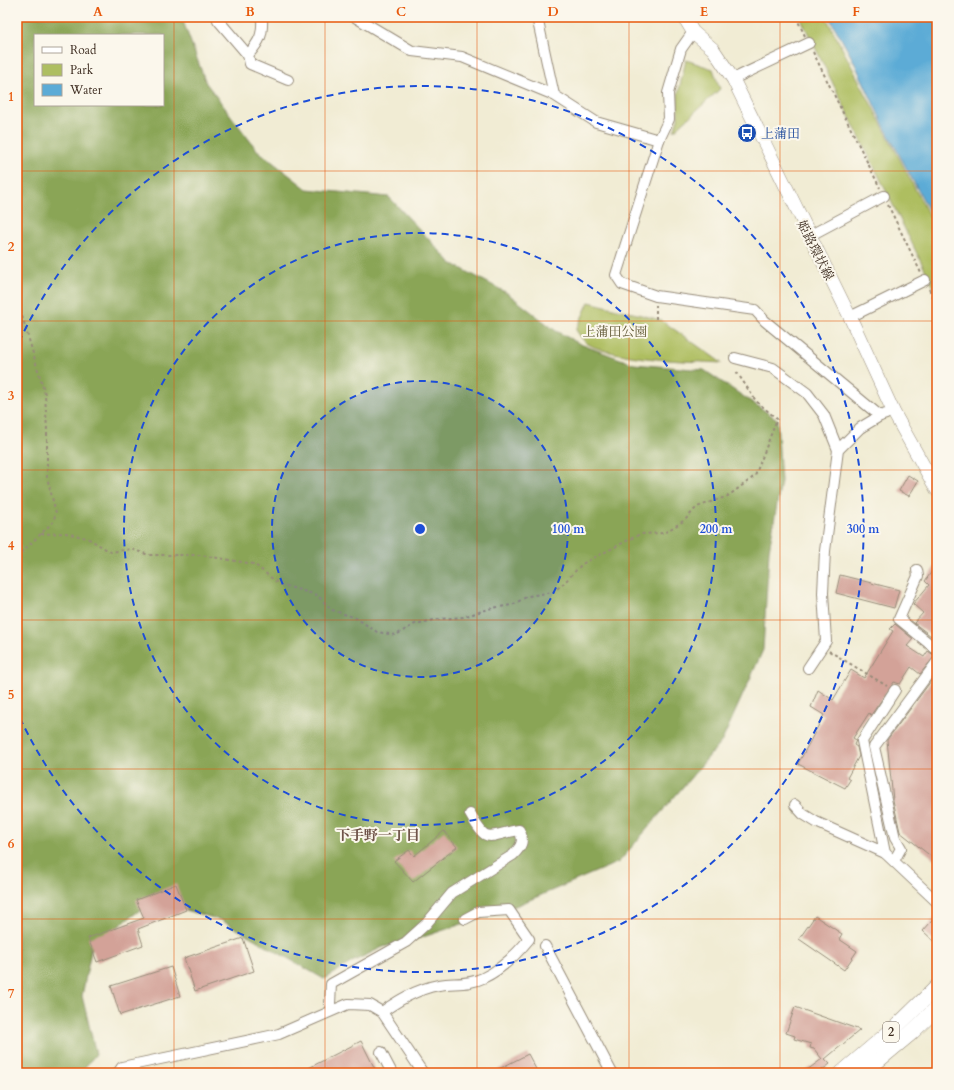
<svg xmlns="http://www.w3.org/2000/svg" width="954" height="1090" viewBox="0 0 954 1090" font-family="Cardo,'Noto Serif JP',serif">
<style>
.green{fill:#aebe61;stroke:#747440}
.forest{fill:#8aa557;stroke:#62683a;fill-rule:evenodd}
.water{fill:#5cabd6;stroke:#4c6a7a}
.building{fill:#d3a298}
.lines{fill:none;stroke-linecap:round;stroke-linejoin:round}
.minor-casing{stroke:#968b79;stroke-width:12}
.major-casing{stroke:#968b79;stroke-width:14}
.highway-casing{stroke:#968b79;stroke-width:16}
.path{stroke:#968b79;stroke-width:2;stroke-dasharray:3 3;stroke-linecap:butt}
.minor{stroke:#fff;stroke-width:10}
.major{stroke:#fff;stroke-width:13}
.highway{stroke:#fff;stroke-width:15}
.grid{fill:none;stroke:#e8590c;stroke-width:1;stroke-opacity:0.55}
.ring{fill:none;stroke:#1d4ed8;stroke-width:2;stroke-dasharray:7 5}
.labels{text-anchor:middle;stroke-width:4;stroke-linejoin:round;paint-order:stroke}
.shield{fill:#fbf7ec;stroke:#75685c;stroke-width:1}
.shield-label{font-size:12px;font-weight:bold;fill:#3b2a1e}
.transit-label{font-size:13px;fill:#164399;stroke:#fbf7ec;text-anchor:start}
.street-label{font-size:13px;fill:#3b2a1e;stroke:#fbf7ec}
.park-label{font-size:13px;fill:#5e5632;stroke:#fbf7ec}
.neighbourhood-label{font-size:14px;font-weight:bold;fill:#705449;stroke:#fbf7ec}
.centre{fill:#1d4ed8;stroke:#fbf7ec;stroke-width:2}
.ring-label{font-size:12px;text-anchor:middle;font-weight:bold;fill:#1d4ed8;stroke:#fbf7ec;stroke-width:4;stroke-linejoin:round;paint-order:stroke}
.neatline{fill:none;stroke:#e8590c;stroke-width:1.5}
.grid-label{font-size:13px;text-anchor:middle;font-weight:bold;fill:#e8590c}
</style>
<rect width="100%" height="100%" fill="#fbf7ec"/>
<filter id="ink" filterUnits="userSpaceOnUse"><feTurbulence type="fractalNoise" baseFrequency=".025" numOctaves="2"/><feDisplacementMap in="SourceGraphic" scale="8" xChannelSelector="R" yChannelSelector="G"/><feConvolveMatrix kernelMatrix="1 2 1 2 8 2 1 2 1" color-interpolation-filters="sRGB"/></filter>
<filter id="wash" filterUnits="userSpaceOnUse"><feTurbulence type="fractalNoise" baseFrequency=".012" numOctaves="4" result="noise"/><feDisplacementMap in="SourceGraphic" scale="16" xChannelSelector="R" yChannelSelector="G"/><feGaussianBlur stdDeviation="0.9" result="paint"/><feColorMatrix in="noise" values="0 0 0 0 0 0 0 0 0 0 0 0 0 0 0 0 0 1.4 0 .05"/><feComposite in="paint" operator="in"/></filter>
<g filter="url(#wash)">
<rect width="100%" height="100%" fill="#f1ecd4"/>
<g class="green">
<polygon points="800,17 826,17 937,231 937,294"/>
<polygon points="686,60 713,69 720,89 674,131 678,119 678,94"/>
<path d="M589,302l72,18 61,43c-33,-2 -106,-3 -134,-19 -5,-3 -9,-10 -12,-14z"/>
</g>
<path class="forest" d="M17,17h108l2,2 56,2 23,62 51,67 50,39 82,8 62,66 56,30 49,38 24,13 54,20 70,6 73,49 4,62 -12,70 -6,99 -41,91 -103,121 -106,45 -96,32 -34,8 -29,14 -30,18 -103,-59 -69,-19 -60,45 -10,50 14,58 -16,19h-63zM35,35h128v70h-128z"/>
<polygon class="water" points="829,17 937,17 937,226 884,126 853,60"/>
<g id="blocks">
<g class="building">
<polygon points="908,475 918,481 909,496 899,491"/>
<polygon points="937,564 937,629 931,636 914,623 923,613 913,604 929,585 925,581"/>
<polygon points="840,575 899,590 894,608 836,593"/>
<polygon points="895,624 913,639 907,646 924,657 928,651 935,656 920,674 911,667 900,684 894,682 871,715 869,713 853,738 856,740 854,745 857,747 859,756 847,778 850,780 845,788 798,764 824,715 811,707 818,690 833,700 851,670 864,678 893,631 890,629"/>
<polygon points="937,673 937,861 900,832 893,800 887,740"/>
<polygon points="444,831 457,847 413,882 394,861 409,850 414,856"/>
<polygon points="176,884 186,910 138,929 143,945 97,962 88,938 144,918 136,900"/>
<polygon points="937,915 937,944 923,931"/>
<polygon points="815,916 842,934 839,939 857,951 844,970 799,939"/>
<polygon points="243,938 254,971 195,991 184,958"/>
<polygon points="171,967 180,996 120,1015 111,986"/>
<polygon points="795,1007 860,1030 825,1059 830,1064 818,1073 803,1073 822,1059 814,1049 810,1048 811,1044 794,1039 795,1036 786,1033"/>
<polygon points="361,1041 377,1073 299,1073"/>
<polygon points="528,1054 538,1073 491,1073"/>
</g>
</g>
</g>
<g filter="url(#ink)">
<use href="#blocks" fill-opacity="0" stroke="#968b79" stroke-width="1"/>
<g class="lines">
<defs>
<g id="minor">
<polyline points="355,17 412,51 462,57 554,95 596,122 659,140"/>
<polyline points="537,17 554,95"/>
<path d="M218,20l30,35c12,-14 15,-20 14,-38"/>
<polyline points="693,32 681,49 668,93 669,119 659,140 616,275 622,284 656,296 755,310 765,321 880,416"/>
<polyline points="248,55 250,64 288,80"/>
<polyline points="733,79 809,43"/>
<polyline points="809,236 884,196"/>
<polyline points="850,317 925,280"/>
<polyline points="735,358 773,368 807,393 824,415 838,450"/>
<polyline points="917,570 918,576 899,619 937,650"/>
<polyline points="808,668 826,641 823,593 825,551 838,450 860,428 880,416 886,414"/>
<polyline points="795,805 803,814 816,822 885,853 937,902"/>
<polyline points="885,853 862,741 895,690"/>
<polyline points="894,861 901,848 895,838 874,747 937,662"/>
<polyline points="545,946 612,1073"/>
<path d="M332,1010l-2,-6 1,-20 75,-42 20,-18 26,-31 61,-38c8,-8 12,-14 6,-25 -32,5 -31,16 -49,-16"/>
<path d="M382,1012c18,-13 41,-26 64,-28 13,-1 25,0 37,-6 19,-9 33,-23 46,-39l-20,-29 -31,2 -13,7"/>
<polyline points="381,1052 392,1073"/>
<polyline points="118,1073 122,1067 279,1034 348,1004 370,1005 382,1012 423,1073"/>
</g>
<polyline id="major" points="684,17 693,32 713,49 733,79 850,317 894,413 937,490"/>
<g id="highway">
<polyline points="842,1073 898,1025 937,987"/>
<polyline points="863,1073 911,1033 937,1008"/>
</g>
</defs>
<use href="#minor" class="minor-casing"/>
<use href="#major" class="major-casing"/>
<use href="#highway" class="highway-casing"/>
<g class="path">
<polyline points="796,17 805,36"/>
<polyline points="813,52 880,188"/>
<polyline points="888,205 921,273"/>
<polyline points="929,289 937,305"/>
<polyline points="17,299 45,394 47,430 47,477 56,513 53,522 17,557"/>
<polyline points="656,319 656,305"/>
<polyline points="41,534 66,533 87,538 111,552 131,549 149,555 201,555 254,564 279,584 317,595 332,610 356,618 377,632 396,635 415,624 439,619 463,617 492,608 512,605 528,596 553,592 564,583 582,564 640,534 664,533 685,520 697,507 728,496 755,476 777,419 756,401 736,371"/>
<polyline points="829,651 887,686"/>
</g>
<use href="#minor" class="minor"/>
<use href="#major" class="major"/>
<use href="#highway" class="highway"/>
</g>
</g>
<path class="grid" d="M174,17v1056M325,17v1056M477,17v1056M629,17v1056M780,17v1056M17,171h920M17,321h920M17,470h920M17,620h920M17,769h920M17,919h920"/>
<circle cx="420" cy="529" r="148" fill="#1d4ed8" fill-opacity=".12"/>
<g class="ring">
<circle cx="420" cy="529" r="148"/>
<circle cx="420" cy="529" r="296"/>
<path d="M19 342A443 443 0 1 1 19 716"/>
</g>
<defs>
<symbol id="bus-disc" viewBox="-11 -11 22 22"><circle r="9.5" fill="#1a4fb4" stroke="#fbf7ec"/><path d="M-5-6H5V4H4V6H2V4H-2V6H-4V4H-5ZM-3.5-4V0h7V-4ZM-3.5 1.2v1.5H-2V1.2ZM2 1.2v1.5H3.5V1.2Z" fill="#fff"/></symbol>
</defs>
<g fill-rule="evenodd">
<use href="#bus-disc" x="736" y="122" width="22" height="22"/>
</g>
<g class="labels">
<rect class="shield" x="883" y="1022" width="16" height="20" rx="3"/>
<g class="shield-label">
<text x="891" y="1036">2</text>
</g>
<g class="transit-label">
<text x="761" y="138">上蒲田</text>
</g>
<g class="street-label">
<text transform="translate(816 250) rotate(63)" y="5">姫路環状線</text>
</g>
<g class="park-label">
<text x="615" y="336">上蒲田公園</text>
</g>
<g class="neighbourhood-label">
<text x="378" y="840">下手野一丁目</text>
</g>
</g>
<circle cx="420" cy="529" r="6" class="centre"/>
<g class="ring-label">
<text x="568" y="533">100 m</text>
<text x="716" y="533">200 m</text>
<text x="863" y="533">300 m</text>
</g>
<rect width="954" height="1090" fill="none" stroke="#fbf7ec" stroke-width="44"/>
<rect x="34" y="34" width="130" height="72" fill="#fbf7ec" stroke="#aea59a"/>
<rect x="42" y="47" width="20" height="6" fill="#ffffff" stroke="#aea59a"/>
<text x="70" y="54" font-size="12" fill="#3b2a1e">Road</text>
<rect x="42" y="64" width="20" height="12" fill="#aebe61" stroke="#aea59a"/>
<text x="70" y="74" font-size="12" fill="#3b2a1e">Park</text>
<rect x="42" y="84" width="20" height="12" fill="#5cabd6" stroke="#aea59a"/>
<text x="70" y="94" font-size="12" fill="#3b2a1e">Water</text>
<rect x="22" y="22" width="910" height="1046" class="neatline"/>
<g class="grid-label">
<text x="98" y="16">A</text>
<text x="250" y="16">B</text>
<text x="401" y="16">C</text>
<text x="553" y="16">D</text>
<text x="704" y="16">E</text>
<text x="856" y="16">F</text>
<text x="11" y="101">1</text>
<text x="11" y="251">2</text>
<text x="11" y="400">3</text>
<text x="11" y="550">4</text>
<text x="11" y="699">5</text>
<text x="11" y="848">6</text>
<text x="11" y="998">7</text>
</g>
</svg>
